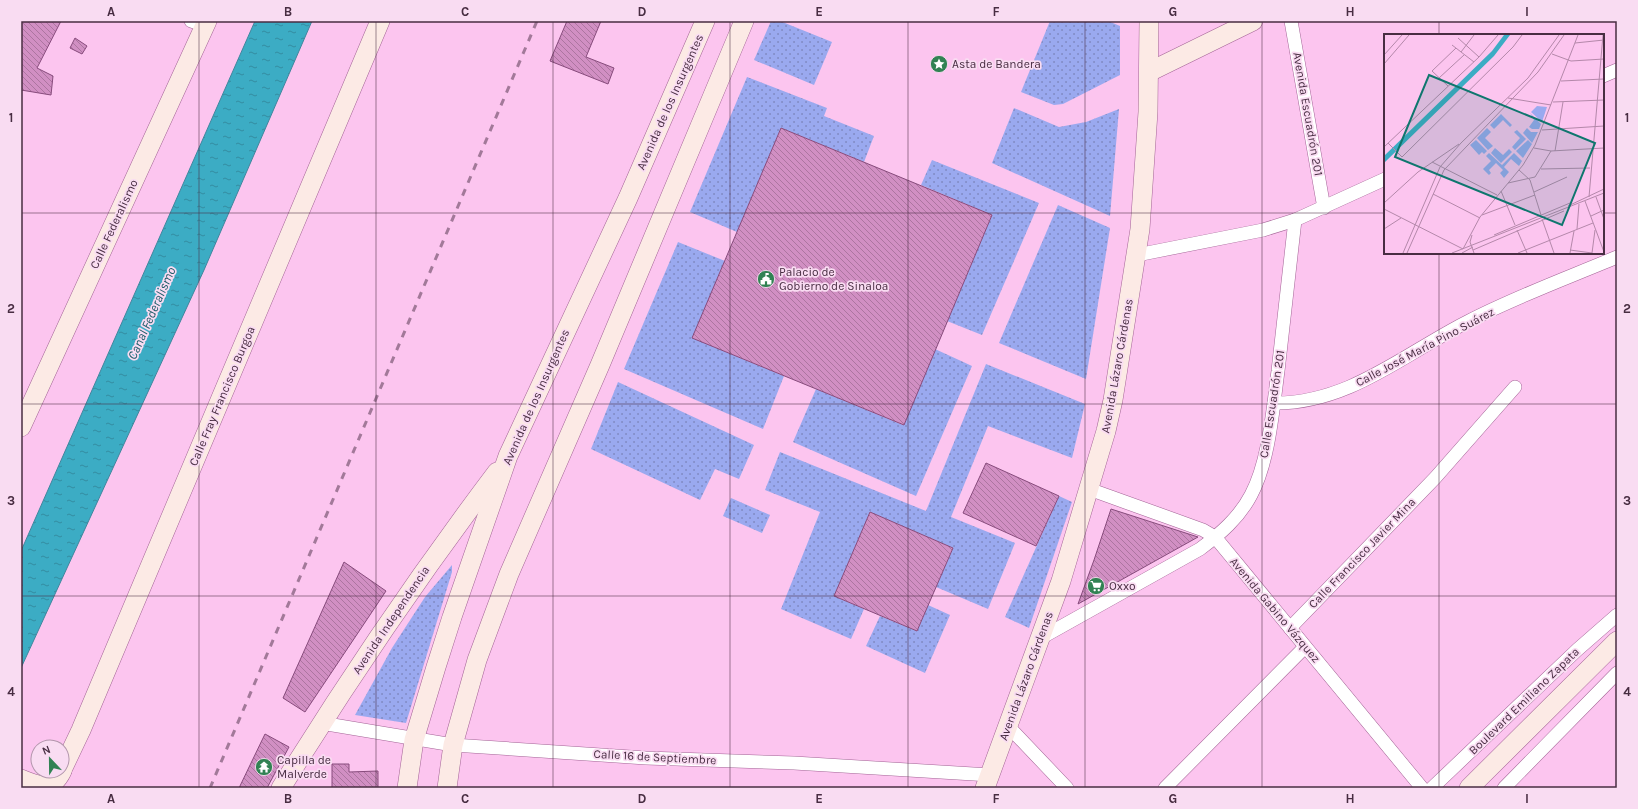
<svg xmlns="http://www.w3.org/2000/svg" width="1638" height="809" viewBox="0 0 1638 809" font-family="Karla,sans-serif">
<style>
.grass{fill:url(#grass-dots)}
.water{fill:url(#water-ripples);stroke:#40869d}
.building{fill:url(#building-back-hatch);stroke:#874b7c}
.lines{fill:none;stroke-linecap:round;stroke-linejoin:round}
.street-casing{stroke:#a36496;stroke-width:14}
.secondary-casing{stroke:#a36496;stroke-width:20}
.street{stroke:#fff;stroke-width:13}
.secondary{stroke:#fceae5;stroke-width:19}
.rail{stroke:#a27999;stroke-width:3;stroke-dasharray:7 7;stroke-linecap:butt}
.grid{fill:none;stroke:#482d42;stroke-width:1;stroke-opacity:0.55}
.labels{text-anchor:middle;stroke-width:3.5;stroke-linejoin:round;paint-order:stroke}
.poi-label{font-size:12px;fill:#482d42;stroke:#f9dcf2;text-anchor:start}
.street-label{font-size:12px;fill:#482d42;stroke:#f9dcf2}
.water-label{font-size:13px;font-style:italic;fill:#225e6b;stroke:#f9dcf2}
.inset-road{fill:none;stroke:#b488aa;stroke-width:1}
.view{fill:#0f766e;fill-opacity:0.15;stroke:#0f766e;stroke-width:2}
.inset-edge{fill:none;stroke:#482d42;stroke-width:2}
.neatline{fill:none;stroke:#482d42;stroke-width:1.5}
.grid-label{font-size:13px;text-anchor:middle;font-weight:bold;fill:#482d42}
</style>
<defs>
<pattern id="grass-dots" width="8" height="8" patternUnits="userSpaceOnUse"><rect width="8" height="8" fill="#9aa9ef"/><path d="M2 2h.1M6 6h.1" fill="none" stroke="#808ac3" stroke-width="1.8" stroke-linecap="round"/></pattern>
<pattern id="water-ripples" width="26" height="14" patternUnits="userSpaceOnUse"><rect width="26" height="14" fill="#3cacc4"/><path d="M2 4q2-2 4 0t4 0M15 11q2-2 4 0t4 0" fill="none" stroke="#348ca1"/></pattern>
<pattern id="building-back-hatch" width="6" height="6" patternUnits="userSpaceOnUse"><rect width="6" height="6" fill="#d18fc3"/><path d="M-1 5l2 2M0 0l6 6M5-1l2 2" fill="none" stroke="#ac75a0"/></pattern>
</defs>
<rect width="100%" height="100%" fill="#fcc5ef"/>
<g class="grass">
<polygon points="771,21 780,21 832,42 814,85 754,60"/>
<polygon points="1050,21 1108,21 1120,26 1120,75 1063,104 1054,105 1021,92"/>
<polygon points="747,77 827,108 824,116 874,136 864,162 781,128 737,232 690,212"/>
<polygon points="1014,108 1059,127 1086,122 1119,109 1110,216 992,163"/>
<polygon points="932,160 1039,203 982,335 947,321 992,215 921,185"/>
<polygon points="1058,205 1110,228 1086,379 999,343"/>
<polygon points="678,242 725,261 693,338 784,376 763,429 624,369"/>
<polygon points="935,349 972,366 916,496 793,442 816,389 903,425"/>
<polygon points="986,364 1085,404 1072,458 988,426 951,517 1015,543 988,609 936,587 953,548 870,512 834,596 864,609 851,639 781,609 820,512 765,490 780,452 926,511"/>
<polygon points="618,382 754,445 739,479 715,469 700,500 591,449"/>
<polygon points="1059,496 1072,502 1029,628 1005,617"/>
<polygon points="731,498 770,515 762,533 723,516"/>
<polygon points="452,565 452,572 406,723 355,715 392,648 425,597"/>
<polygon points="928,605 950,615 925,673 866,646 880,616 917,631"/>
</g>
<polygon class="water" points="255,21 312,21 204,270 21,668 21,551"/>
<g class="building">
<polygon points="21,21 61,21 37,68 53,76 51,95 21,90"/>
<polygon points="567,21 601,21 586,57 614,68 608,84 550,61"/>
<polygon points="75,38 87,46 82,54 70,48"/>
<polygon points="781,128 992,215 904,425 692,338"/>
<polygon points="986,463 1059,496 1036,546 963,513"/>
<polygon points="1111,509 1198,537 1078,604 1094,560"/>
<polygon points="870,512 953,548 917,631 834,596"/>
<polygon points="344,562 386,591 305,712 283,698"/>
<polygon points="265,734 289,747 267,788 239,788"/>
<polygon points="332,764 349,764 349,772 378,771 378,788 332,788"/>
</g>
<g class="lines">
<defs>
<g id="street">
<polyline points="191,21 205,26"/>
<polyline points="1291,21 1324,208"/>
<polyline points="1603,76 1617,70"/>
<polyline points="1137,255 1263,230 1295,220 1385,179"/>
<path d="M1274,403c74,1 130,-49 193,-81 48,-25 100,-44 150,-65"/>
<polyline points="1089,489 1203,530 1215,537 1422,788"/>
<polyline points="1290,628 1435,478 1515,387"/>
<path d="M1039,639l161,-90c20,-15 39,-31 51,-54 18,-33 22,-87 27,-124 6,-50 11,-101 17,-151"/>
<polyline points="321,723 453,745 646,758 794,763 990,775"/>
<polyline points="1008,726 1067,788"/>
<polyline points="1165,788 1305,647"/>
<polyline points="1432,788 1577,650 1617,615"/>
<polyline points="1504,788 1617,673"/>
</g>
<g id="secondary">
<polyline points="1149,72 1253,21"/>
<polyline points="21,427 207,21"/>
<polyline points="62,770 81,730 380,21"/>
<path d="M21,779c17,7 31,13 41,-8"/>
<path d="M281,788c67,-108 139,-214 216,-316"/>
<polyline points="407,788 414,740 436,667 452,617 508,456 628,198 705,21"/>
<polyline points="447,788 453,745 477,660 509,574 600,365 744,21"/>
<polyline points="985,788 1061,581 1106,431 1113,400 1140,229 1148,112 1149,21"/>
<polyline points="1469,788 1617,641"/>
</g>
</defs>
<use href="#street" class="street-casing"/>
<use href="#secondary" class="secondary-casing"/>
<use href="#street" class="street"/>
<use href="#secondary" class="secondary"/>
<polyline class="rail" points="210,788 537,21"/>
</g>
<path class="grid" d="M199,21v767M376,21v767M553,21v767M730,21v767M908,21v767M1085,21v767M1262,21v767M1439,21v14M21,213h1364M1603,213h14M1439,253v535M21,404h1596M21,596h1596"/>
<defs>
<symbol id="sight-disc" viewBox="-11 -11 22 22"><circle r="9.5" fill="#318253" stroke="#f9dcf2"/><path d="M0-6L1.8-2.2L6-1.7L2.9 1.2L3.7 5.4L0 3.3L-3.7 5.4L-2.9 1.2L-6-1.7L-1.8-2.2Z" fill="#fff"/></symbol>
<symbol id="civic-disc" viewBox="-11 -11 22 22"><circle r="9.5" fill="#318253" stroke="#f9dcf2"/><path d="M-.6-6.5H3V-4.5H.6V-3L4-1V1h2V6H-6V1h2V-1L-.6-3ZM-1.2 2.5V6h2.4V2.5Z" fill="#fff"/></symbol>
<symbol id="supermarket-disc" viewBox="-11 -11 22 22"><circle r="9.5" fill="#318253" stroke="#f9dcf2"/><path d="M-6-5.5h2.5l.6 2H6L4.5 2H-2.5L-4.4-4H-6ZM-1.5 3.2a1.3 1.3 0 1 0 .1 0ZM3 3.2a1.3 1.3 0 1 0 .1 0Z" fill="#fff"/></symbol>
<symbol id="temple-disc" viewBox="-11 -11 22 22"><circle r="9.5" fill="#318253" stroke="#f9dcf2"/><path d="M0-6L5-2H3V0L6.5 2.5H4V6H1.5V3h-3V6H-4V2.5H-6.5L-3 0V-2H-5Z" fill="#fff"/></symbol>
</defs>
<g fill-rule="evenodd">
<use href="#sight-disc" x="929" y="54" width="20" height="20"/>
<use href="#civic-disc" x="756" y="269" width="20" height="20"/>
<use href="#supermarket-disc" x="1086" y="576" width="20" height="20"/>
<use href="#temple-disc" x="254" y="757" width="20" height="20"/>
</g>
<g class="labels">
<g class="poi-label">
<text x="952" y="68">Asta de Bandera</text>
<text x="779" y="276">Palacio de<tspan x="779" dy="14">Gobierno de Sinaloa</tspan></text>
<text x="1109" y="590">Oxxo</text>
<text x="277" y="764">Capilla de<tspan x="277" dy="14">Malverde</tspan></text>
</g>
<g class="street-label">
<text transform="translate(670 102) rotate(-66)" y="4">Avenida de los Insurgentes</text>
<text transform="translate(1308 114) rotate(80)" y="4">Avenida Escuadrón 201</text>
<text transform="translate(114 224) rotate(-65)" y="4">Calle Federalismo</text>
<text transform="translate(1425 347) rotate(-28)" y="4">Calle José María Pino Suárez</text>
<text transform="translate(1117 366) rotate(-80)" y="4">Avenida Lázaro Cárdenas</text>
<text transform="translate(222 396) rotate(-67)" y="4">Calle Fray Francisco Burgoa</text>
<text transform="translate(536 397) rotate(-66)" y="4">Avenida de los Insurgentes</text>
<text transform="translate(1272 404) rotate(-81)" y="4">Calle Escuadrón 201</text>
<text transform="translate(1362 553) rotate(-46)" y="4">Calle Francisco Javier Mina</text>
<text transform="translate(1275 610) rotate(50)" y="4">Avenida Gabino Vázquez</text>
<text transform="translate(391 620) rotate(-56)" y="4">Avenida Independencia</text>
<text transform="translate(1026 676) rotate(-70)" y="4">Avenida Lázaro Cárdenas</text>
<text transform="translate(1524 701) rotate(-44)" y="4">Boulevard Emiliano Zapata</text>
<text transform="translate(655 757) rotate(3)" y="4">Calle 16 de Septiembre</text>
</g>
<g class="water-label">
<text transform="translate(151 313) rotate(-66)" y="5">Canal Federalismo</text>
</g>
</g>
<g transform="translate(1384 34)">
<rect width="220" height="220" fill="#fcc5ef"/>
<path d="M153,72l10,1 -5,15 -11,-10zM146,79l11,11 -2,5h-7l-3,-2 5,-7zM117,80l11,11 -2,2 -7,-7 -9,9 -4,-4zM103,94l4,4 -6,6 8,8 -5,4 -11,-12zM143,94l4,4h7l-6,11 -9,-10zM133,96l9,9 -11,11 -3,-3 8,-9 -6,-6zM92,106l11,11 -3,3 -2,-2 -3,3 -9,-10zM144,106l4,4 -9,14 -7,-7zM111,114l8,7 6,-6 3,3 -11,11 -10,-10zM105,119l13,12 12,-12 8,8 -3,5 -8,-7 -7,8 5,5 -5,6 -4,-5 3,-3 -7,-7 -7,7 2,3 -2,2 -6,-6 8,-8 -5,-5z" fill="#9aa9ef"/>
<path d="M120,1h6l-16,21 -110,107v-7l108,-105z" fill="#3cacc4"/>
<path class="inset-road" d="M74,4l21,19M191,9l29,-3M68,11l22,17M77,18l13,-17M168,20l19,7 33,-2M0,21l18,-20M0,30l25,-29M55,44l25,-23M177,47l43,-2M64,52l-16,-15 24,-23M124,64l43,7M169,68l51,-2M158,96l62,-4M4,109l14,14 111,-110 9,-12M0,113l95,-90 19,-22M150,114l17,3 53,-3M171,117l8,-49M48,128l65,33M157,135l49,-1M135,136l11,10 11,35M124,149l27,-6 16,-26M117,157l14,34M150,158l33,-15M49,160l47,24M205,163l14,-162M212,163l8,22M201,167l19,51M0,169l34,-31 41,-28M184,172l36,-17M0,175l79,40M98,181l53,-20M207,182l13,-6M158,185l12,34M0,195l17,-11M193,195l2,-25M133,196l10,23M88,201l-2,7 4,11M110,201l76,-32M79,215l17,-32 43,-52 12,-20 43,-110M89,216l91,-39M186,216l22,3M19,219l37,-86 21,-24 67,-65 31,-43M23,219l37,-83 94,-98 26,-37M68,219l152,-60M78,219l11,-6M134,219l75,-30M186,219l4,-22M208,219l3,-23"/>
<path class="view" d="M45,41l166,68 -33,82 -167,-68z"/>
<rect width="220" height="220" class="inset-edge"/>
</g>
<rect width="1638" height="809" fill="none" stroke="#f9dcf2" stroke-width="44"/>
<g transform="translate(50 759) rotate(338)"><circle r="19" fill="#f9dcf2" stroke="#b296ac"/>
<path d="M0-3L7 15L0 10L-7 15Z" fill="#318253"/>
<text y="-6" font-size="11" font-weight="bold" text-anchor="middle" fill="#482d42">N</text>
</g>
<rect x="22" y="22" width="1594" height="765" class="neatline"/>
<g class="grid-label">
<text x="111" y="16">A</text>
<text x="288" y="16">B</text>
<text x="465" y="16">C</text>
<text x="642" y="16">D</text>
<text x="819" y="16">E</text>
<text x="996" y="16">F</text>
<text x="1173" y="16">G</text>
<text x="1350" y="16">H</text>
<text x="1527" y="16">I</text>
<text x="11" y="122">1</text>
<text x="1627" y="122">1</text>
<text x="11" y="313">2</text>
<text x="1627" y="313">2</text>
<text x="11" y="505">3</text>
<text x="1627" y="505">3</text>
<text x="11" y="696">4</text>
<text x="1627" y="696">4</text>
<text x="111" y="803">A</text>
<text x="288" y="803">B</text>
<text x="465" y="803">C</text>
<text x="642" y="803">D</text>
<text x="819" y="803">E</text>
<text x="996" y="803">F</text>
<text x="1173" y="803">G</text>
<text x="1350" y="803">H</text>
<text x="1527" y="803">I</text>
</g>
</svg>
